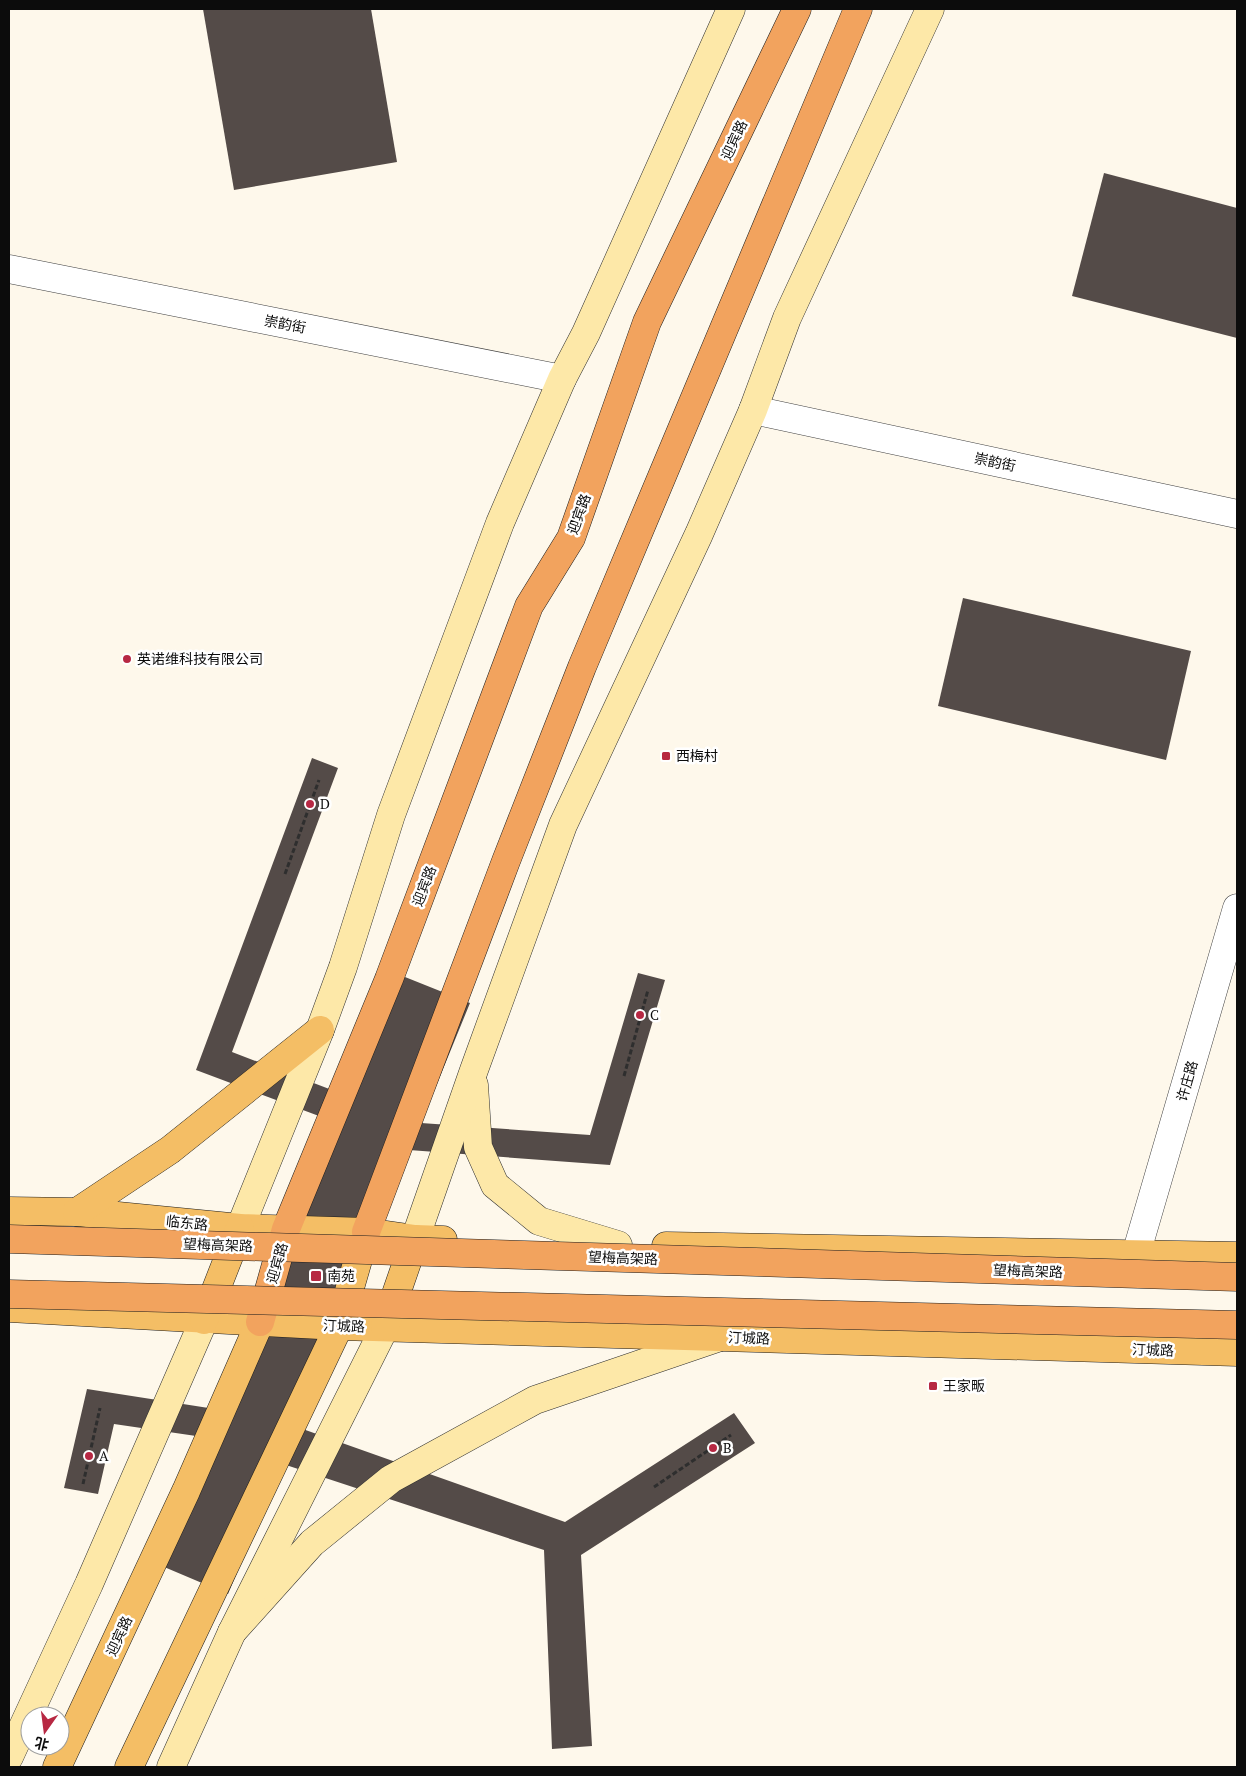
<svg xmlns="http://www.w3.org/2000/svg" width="1246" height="1776" viewBox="0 0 1246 1776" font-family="'PT Serif','Noto Sans SC',serif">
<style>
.building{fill:#544b48}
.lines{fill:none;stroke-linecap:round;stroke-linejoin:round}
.minor-casing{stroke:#3f3f3f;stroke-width:29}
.tertiary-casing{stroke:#3f3f3f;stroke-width:29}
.secondary-casing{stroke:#2e2e2e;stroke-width:29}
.primary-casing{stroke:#1d1d1d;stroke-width:29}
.trunk-casing{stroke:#1d1d1d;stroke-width:29}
.path{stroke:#2e2e2e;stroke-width:3;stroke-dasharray:5 2.5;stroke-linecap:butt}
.minor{stroke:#fff;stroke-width:28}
.tertiary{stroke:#fff;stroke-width:28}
.secondary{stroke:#fde8a8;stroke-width:28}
.primary{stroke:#f4be65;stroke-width:28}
.trunk{stroke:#f2a35e;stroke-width:28}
.trunk-bridge-casing{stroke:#1d1d1d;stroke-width:29;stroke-linecap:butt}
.trunk-bridge{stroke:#f2a35e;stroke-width:28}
.poi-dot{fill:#b72843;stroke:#fff;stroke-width:2}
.labels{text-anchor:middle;stroke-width:5;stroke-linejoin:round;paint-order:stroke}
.street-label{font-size:14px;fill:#0c0c0c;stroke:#fff}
.poi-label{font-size:14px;fill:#0c0c0c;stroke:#fff;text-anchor:start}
</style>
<rect width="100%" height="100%" fill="#fef8eb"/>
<g class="building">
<polygon points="203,9 371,9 397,162 234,190"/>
<polygon points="1104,173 1237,208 1237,338 1072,296"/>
<polygon points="963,598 1191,651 1166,760 938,706"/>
<polygon points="312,758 338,768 232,1052 345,1095 395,973 470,1003 421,1123 590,1135 638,973 665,980 610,1165 409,1150 297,1427 565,1522 734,1413 755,1443 581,1555 592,1746 552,1749 544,1550 283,1464 228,1594 150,1561 203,1437 114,1424 98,1494 64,1488 87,1389 215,1409 335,1122 196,1070"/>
</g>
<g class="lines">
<defs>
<g id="minor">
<polyline points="753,410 1237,514"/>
<polyline points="1136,1254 1237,908"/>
</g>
<polyline id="tertiary" points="9,269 562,379"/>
<g id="secondary">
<polyline points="474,1085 478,1147 495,1185 539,1221 618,1245"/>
<polyline points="240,1228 320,1030 343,967 391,815 500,523 562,379 586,333 731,9"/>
<polyline points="415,1239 474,1070 563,825 699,534 753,410 787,318 930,9"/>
<polyline points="232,1632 312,1543 391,1479 535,1400 717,1338"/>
<polyline points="9,1757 89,1584 204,1320"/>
<polyline points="171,1767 232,1632 385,1327"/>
</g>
<g id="primary">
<polyline points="9,1211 77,1212 240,1228 366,1232 415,1239 443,1240"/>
<polyline points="77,1212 170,1150 320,1030"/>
<polyline points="666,1246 1237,1256"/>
<polyline points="9,1308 339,1326 1237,1352"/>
<polyline points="204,1320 240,1228"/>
<polyline points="385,1326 415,1239"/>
<polyline points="57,1767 186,1491 260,1322"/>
<polyline points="129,1767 339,1326 366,1232"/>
</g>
<g id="trunk">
<polyline points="366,1232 506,861 582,667 858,9"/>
<polyline points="260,1322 286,1229 389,979 529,606 571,538 647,322 797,9"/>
</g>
</defs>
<use href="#minor" class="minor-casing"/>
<use href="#tertiary" class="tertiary-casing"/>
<use href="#secondary" class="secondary-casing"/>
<use href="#primary" class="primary-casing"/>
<use href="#trunk" class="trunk-casing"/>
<g class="path">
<polyline points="285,874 319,780"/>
<polyline points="624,1076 648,990"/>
<polyline points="83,1484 100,1408"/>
<polyline points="654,1487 731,1435"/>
</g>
<use href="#minor" class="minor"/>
<use href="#tertiary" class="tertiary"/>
<use href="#secondary" class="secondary"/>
<use href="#primary" class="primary"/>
<use href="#trunk" class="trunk"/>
<defs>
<g id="trunk-bridge">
<polyline points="9,1239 1237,1277"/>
<polyline points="9,1294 1237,1325"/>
</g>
</defs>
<use href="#trunk-bridge" class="trunk-bridge-casing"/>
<use href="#trunk-bridge" class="trunk-bridge"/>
</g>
<g class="poi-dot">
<circle cx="127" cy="659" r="5"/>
<rect x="661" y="751" width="10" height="10" rx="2.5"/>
<circle cx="310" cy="804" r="5"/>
<circle cx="640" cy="1015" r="5"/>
<rect x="310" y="1270" width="12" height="12" rx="2.5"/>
<rect x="928" y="1381" width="10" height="10" rx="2.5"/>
<circle cx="713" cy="1448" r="5"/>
<circle cx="89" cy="1456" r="5"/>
</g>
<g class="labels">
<g class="street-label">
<text transform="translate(734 140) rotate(-65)" y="5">迎宾路</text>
<text transform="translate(285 324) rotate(11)" y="5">崇韵街</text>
<text transform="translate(995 462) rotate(12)" y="5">崇韵街</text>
<text transform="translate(579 514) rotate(-70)" y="5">迎宾路</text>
<text transform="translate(424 886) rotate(-69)" y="5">迎宾路</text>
<text transform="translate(1187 1081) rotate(-74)" y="5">许庄路</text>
<text transform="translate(187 1223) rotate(6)" y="5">临东路</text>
<text transform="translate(218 1245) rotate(2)" y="5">望梅高架路</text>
<text transform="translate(623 1258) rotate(2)" y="5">望梅高架路</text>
<text transform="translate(277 1263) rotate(-74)" y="5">迎宾路</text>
<text transform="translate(1028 1271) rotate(2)" y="5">望梅高架路</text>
<text transform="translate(344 1326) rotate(2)" y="5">汀城路</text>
<text transform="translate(749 1338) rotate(2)" y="5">汀城路</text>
<text transform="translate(1153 1350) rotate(2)" y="5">汀城路</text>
<text transform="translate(119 1636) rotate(-65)" y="5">迎宾路</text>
</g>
<g class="poi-label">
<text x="137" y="664">英诺维科技有限公司</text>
<text x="676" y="761">西梅村</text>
<text x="320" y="809">D</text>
<text x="650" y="1020">C</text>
<text x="327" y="1281">南苑</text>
<text x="943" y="1391">王家畈</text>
<text x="723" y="1453">B</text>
<text x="99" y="1461">A</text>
</g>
</g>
<rect width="1246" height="1776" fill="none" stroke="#0c0c0c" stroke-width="20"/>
<g transform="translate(45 1731) rotate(194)"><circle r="24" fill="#ffffff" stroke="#9e9e9e"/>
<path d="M0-4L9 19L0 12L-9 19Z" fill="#b72843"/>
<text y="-8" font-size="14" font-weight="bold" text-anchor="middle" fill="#0c0c0c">北</text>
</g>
</svg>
